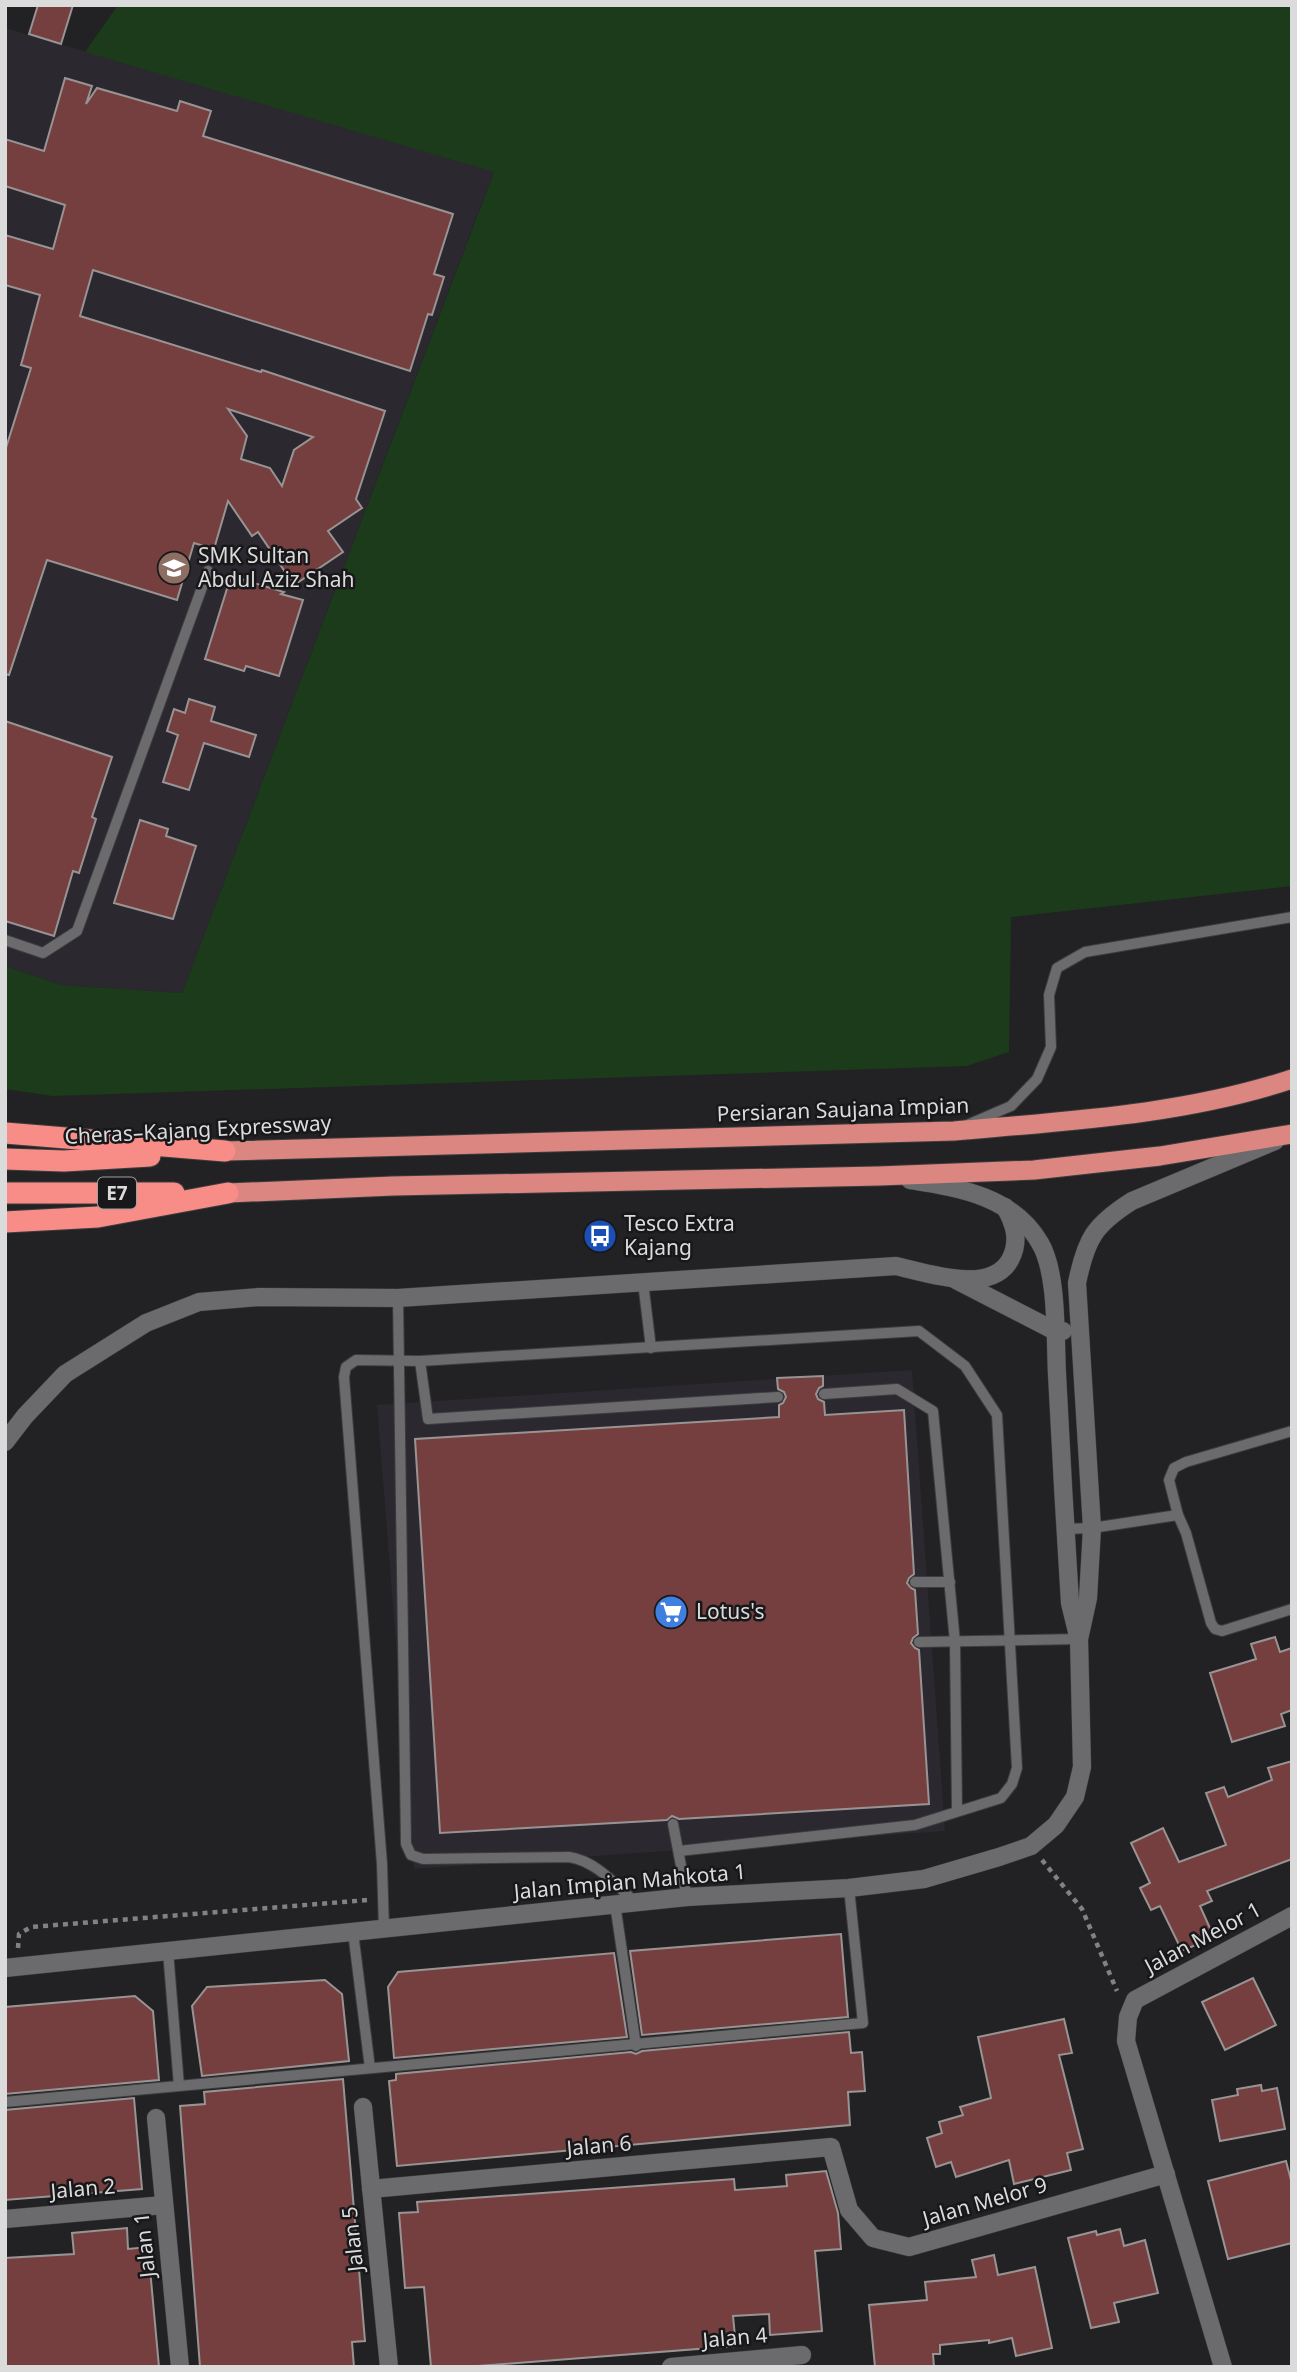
<svg xmlns="http://www.w3.org/2000/svg" width="1297" height="2372" viewBox="0 0 1297 2372" font-family="'Noto Sans',sans-serif">
<style>
.built{fill:#2b2830}
.green{fill:#1b3b1a}
.building{fill:#763f3f;stroke:#989494;stroke-width:2;fill-rule:evenodd}
.lines{fill:none;stroke-linecap:round;stroke-linejoin:round}
.service-casing{stroke:#3d3d3f;stroke-width:12}
.minor-casing{stroke:#3d3d3f;stroke-width:19}
.trunk-casing{stroke:#3d3d3f;stroke-width:21}
.motorway-casing{stroke:#3d3d3f;stroke-width:23}
.path{stroke:#828183;stroke-width:4.5;stroke-dasharray:5 5;stroke-linecap:butt}
.service{stroke:#6b6b6e;stroke-width:10}
.minor{stroke:#6b6b6e;stroke-width:18}
.trunk{stroke:#dc8681;stroke-width:19}
.motorway{stroke:#f88c86;stroke-width:21}
.labels{text-anchor:middle;stroke-width:5;stroke-linejoin:round;paint-order:stroke}
.shield{fill:#18181a;stroke:#a0a0a2;stroke-width:2}
.shield-label{font-size:19px;font-weight:bold;fill:#dbdbdc}
.poi-label{font-size:21px;fill:#dbdbdc;stroke:#18181a;text-anchor:start}
.street-label{font-size:21px;fill:#dbdbdc;stroke:#18181a}
</style>
<rect width="100%" height="100%" fill="#222123"/>
<g class="built">
<polygon points="5,28 494,171 182,993 61,985 5,966"/>
<polygon points="912,1370 945,1831 414,1869 377,1405"/>
</g>
<polygon class="green" points="118,5 1292,5 1292,886 1011,917 1009,1052 967,1066 53,1096 5,1089 5,966 61,985 182,993 494,172 85,52"/>
<g class="building">
<polygon points="38,5 73,5 61,44 29,34"/>
<path d="M65,78l27,8 -6,18 11,-16 80,23 3,-10 31,10 -8,25 250,78 -19,60 10,3 -12,38 -4,-1 -18,57 -317,-101 -13,46 181,56 1,-2 123,41 -29,88 6,9 -34,23 15,21 -49,33 -36,-53 -6,4 -24,-35 -14,48 -20,-6 -17,57 -130,-40 -38,115 -4,-1v-223l26,-83 -10,-3 19,-70 -35,-10v-50l48,14 12,-44 -60,-19v-47l39,12zM228,409l85,28 -19,13 -12,36 -12,-18 -29,-9 6,-23z"/>
<polygon points="231,576 284,592 281,594 303,600 279,676 246,666 244,671 205,659"/>
<polygon points="189,699 215,707 211,721 256,735 249,757 204,743 189,790 163,782 178,735 167,731 174,709 185,713"/>
<polygon points="5,721 112,757 92,817 96,819 79,873 73,871 54,936 5,921"/>
<polygon points="140,820 168,829 166,836 196,846 173,919 114,903"/>
<polygon points="823,1376 823,1386 819,1388 816,1394 818,1399 824,1402 825,1415 904,1410 914,1574 909,1578 907,1583 911,1588 915,1590 918,1634 913,1638 911,1643 915,1648 919,1650 929,1804 679,1819 672,1816 667,1820 440,1833 415,1439 779,1417 779,1405 783,1403 786,1397 784,1392 778,1389 777,1378"/>
<polygon points="1275,1637 1280,1652 1292,1648 1292,1710 1281,1714 1285,1726 1232,1742 1210,1673 1256,1659 1251,1644"/>
<polygon points="1292,1761 1292,1859 1207,1891 1212,1901 1200,1906 1214,1937 1182,1951 1160,1906 1151,1910 1140,1888 1150,1883 1131,1843 1163,1828 1179,1862 1226,1845 1206,1793 1224,1787 1228,1797 1272,1780 1268,1768"/>
<polygon points="841,1934 848,2017 642,2035 630,1951"/>
<polygon points="614,1953 627,2037 394,2058 388,1987 398,1972"/>
<polygon points="1253,1978 1276,2025 1225,2050 1202,2002"/>
<polygon points="325,1980 342,1994 349,2061 202,2076 192,2006 207,1987"/>
<polygon points="135,1996 153,2011 159,2080 5,2094 5,2007"/>
<polygon points="1064,2019 1072,2053 1059,2055 1083,2149 1067,2153 1071,2170 1014,2184 1009,2160 956,2177 951,2162 936,2167 927,2138 942,2133 939,2122 963,2115 960,2107 991,2098 978,2037"/>
<polygon points="849,2032 851,2053 862,2052 865,2091 848,2092 850,2125 397,2166 389,2081 396,2080 396,2074 631,2052 636,2054 642,2051"/>
<polygon points="343,2079 365,2341 352,2342 354,2367 200,2367 180,2106 205,2104 204,2092"/>
<polygon points="1261,2085 1262,2091 1277,2088 1285,2129 1220,2141 1212,2100 1238,2095 1237,2089"/>
<polygon points="134,2098 142,2189 5,2200 5,2110"/>
<polygon points="1286,2161 1292,2184 1292,2243 1228,2259 1208,2181"/>
<polygon points="826,2171 838,2213 841,2249 815,2251 822,2331 770,2335 769,2314 733,2316 736,2346 465,2367 431,2367 424,2287 405,2288 399,2213 418,2212 417,2202 734,2179 735,2190 787,2186 786,2175"/>
<polygon points="127,2228 128,2249 148,2247 159,2367 5,2367 5,2258 74,2254 72,2233"/>
<polygon points="1120,2229 1124,2246 1145,2240 1158,2293 1114,2303 1119,2322 1091,2328 1068,2238 1096,2231 1097,2235"/>
<polygon points="994,2255 998,2275 1035,2267 1052,2348 1016,2356 1012,2338 989,2343 989,2340 940,2345 940,2354 933,2354 934,2367 875,2367 869,2305 927,2300 925,2282 976,2277 972,2260"/>
</g>
<g class="lines">
<defs>
<g id="service">
<polyline points="5,940 43,953 77,931 208,571"/>
<polyline points="967,1125 1011,1106 1037,1079 1051,1047 1049,995 1057,968 1085,952 1292,917"/>
<polyline points="643,1282 651,1348"/>
<path d="M398,1298l8,546 5,11 12,4 146,-2c27,4 47,28 66,45"/>
<polyline points="420,1361 428,1419 778,1397"/>
<polyline points="824,1394 897,1389 933,1411 955,1642 957,1811"/>
<polyline points="1292,1431 1186,1462 1174,1468 1169,1480 1178,1515 1186,1533 1211,1623 1215,1629 1222,1631 1292,1609"/>
<polyline points="1065,1529 1092,1528 1178,1515"/>
<polyline points="915,1582 950,1582"/>
<polyline points="919,1642 1079,1639"/>
<polyline points="673,1824 687,1897"/>
<polyline points="615,1904 636,2046"/>
<polyline points="384,1929 382,1864 344,1377 346,1367 356,1360 420,1361 919,1331 965,1366 997,1415 1017,1768 1012,1784 1001,1798 915,1825 679,1851"/>
<polyline points="353,1932 370,2068"/>
<polyline points="168,1951 179,2086"/>
<polyline points="5,2102 863,2023 849,1888"/>
</g>
<g id="minor">
<path d="M910,1180c49,8 103,16 130,63 18,30 15,95 17,131 4,76 8,153 13,229l8,33"/>
<polyline points="956,1280 1055,1331 1063,1331"/>
<path d="M5,1442l20,-26 40,-42 81,-51 53,-21 60,-5 139,1 498,-32c31,7 97,30 115,-8 9,-18 3,-35 -6,-51"/>
<path d="M5,1968l682,-71 162,-9 75,-9 75,-22 32,-11 25,-21 19,-28 7,-30 -3,-128 9,-41 4,-70 -15,-245c9,-44 17,-58 55,-82l143,-60"/>
<polyline points="363,2107 389,2367"/>
<polyline points="156,2118 180,2367"/>
<polyline points="371,2189 831,2147 849,2210 873,2238 909,2247 1166,2174"/>
<polyline points="5,2219 164,2205"/>
<polyline points="671,2367 802,2355"/>
<polyline points="1223,2367 1126,2041 1128,2017 1135,2000 1292,1916"/>
</g>
<g id="trunk">
<path d="M225,1151l729,-20c112,-10 230,-16 338,-52"/>
<polyline points="228,1193 393,1186 879,1176 1034,1170 1160,1156 1292,1134"/>
</g>
<g id="motorway">
<polyline points="5,1133 225,1151"/>
<polyline points="5,1159 64,1161 150,1156"/>
<polyline points="5,1193 174,1193"/>
<polyline points="5,1222 98,1217 228,1193"/>
</g>
</defs>
<use href="#service" class="service-casing"/>
<use href="#minor" class="minor-casing"/>
<use href="#trunk" class="trunk-casing"/>
<use href="#motorway" class="motorway-casing"/>
<g class="path">
<polyline points="1042,1860 1082,1909 1117,1991"/>
<polyline points="18,1948 19,1934 31,1927 368,1900"/>
</g>
<use href="#service" class="service"/>
<use href="#minor" class="minor"/>
<use href="#trunk" class="trunk"/>
<use href="#motorway" class="motorway"/>
</g>
<defs>
<symbol id="school-disc" viewBox="-11 -11 22 22"><circle r="9.5" fill="#8d6e63" stroke="#18181a"/><path d="M0-5L7-2L0 1L-7-2ZM-4 1L0 2.5L4 1V4Q0 6-4 4Z" fill="#fff"/></symbol>
<symbol id="bus-disc" viewBox="-11 -11 22 22"><circle r="9.5" fill="#1a4fb4" stroke="#18181a"/><path d="M-5-6H5V4H4V6H2V4H-2V6H-4V4H-5ZM-3.5-4V0h7V-4ZM-3.5 1.2v1.5H-2V1.2ZM2 1.2v1.5H3.5V1.2Z" fill="#fff"/></symbol>
<symbol id="supermarket-disc" viewBox="-11 -11 22 22"><circle r="9.5" fill="#3f7fe0" stroke="#18181a"/><path d="M-6-5.5h2.5l.6 2H6L4.5 2H-2.5L-4.4-4H-6ZM-1.5 3.2a1.3 1.3 0 1 0 .1 0ZM3 3.2a1.3 1.3 0 1 0 .1 0Z" fill="#fff"/></symbol>
</defs>
<g fill-rule="evenodd">
<use href="#school-disc" x="155" y="549" width="38" height="38"/>
<use href="#bus-disc" x="581" y="1217" width="38" height="38"/>
<use href="#supermarket-disc" x="652" y="1593" width="38" height="38"/>
</g>
<g class="labels">
<rect class="shield" x="98" y="1177.5" width="38" height="31" rx="5"/>
<g class="shield-label">
<text x="117" y="1200">E7</text>
</g>
<g class="poi-label">
<text x="198" y="563">SMK Sultan<tspan x="198" dy="24">Abdul Aziz Shah</tspan></text>
<text x="624" y="1231">Tesco Extra<tspan x="624" dy="24">Kajang</tspan></text>
<text x="696" y="1619">Lotus's</text>
</g>
<g class="street-label">
<text transform="translate(843 1110) rotate(-2)" y="7">Persiaran Saujana Impian</text>
<text transform="translate(198 1130) rotate(-3)" y="7">Cheras–Kajang Expressway</text>
<text transform="translate(630 1882) rotate(-5)" y="7">Jalan Impian Mahkota 1</text>
<text transform="translate(1203 1938) rotate(-28)" y="7">Jalan Melor 1</text>
<text transform="translate(599 2146) rotate(-5)" y="7">Jalan 6</text>
<text transform="translate(83 2189) rotate(-5)" y="7">Jalan 2</text>
<text transform="translate(985 2202) rotate(-16)" y="7">Jalan Melor 9</text>
<text transform="translate(353 2239) rotate(-96)" y="7">Jalan 5</text>
<text transform="translate(145 2245) rotate(-96)" y="7">Jalan 1</text>
<text transform="translate(735 2338) rotate(-5)" y="7">Jalan 4</text>
</g>
</g>
<rect width="1297" height="2372" fill="none" stroke="#dbdbdc" stroke-width="14"/>
</svg>
